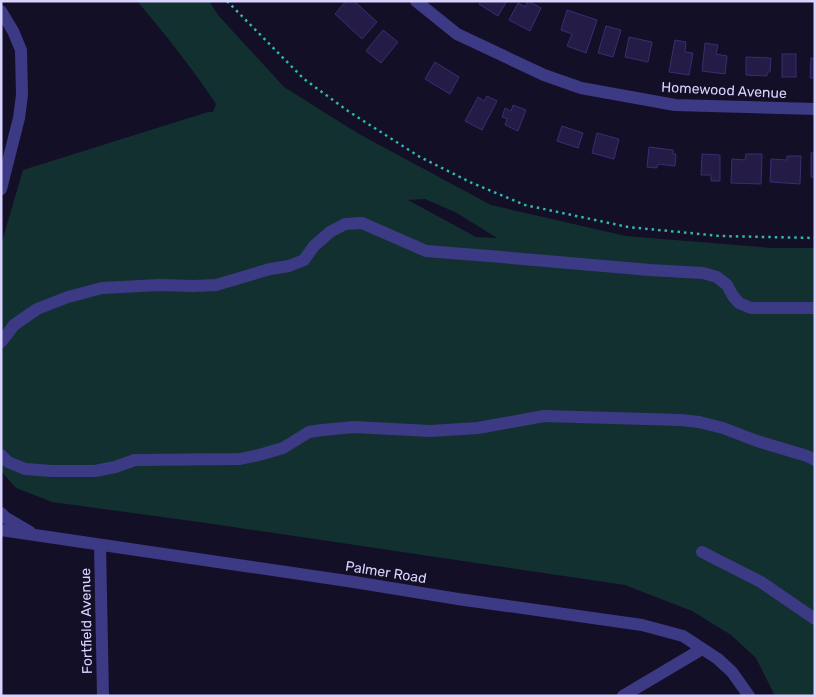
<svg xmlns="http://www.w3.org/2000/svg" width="816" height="697" viewBox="0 0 816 697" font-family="Rubik,sans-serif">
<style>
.green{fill:#12302f;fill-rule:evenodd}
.building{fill:#241b47;stroke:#3b2d73}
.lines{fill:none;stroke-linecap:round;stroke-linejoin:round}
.path{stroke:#2fb8b0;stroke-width:2.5;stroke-dasharray:2.5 4;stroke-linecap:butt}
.minor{stroke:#3d3a85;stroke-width:12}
.labels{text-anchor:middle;stroke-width:4;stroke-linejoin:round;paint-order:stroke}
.street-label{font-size:14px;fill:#d9d4ff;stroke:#130f26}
</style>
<rect width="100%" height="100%" fill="#130f26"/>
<path class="green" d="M137,1h72l9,14 66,72 75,47 132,71 135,31 146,12h43v448h-40l-19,-38 -25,-23 -39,-24 -67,-26 -419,-62 -154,-21 -36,-14 -15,-17v-226l22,-75 185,-58h5l3,-8c-24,-36 -51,-70 -79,-103zM425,199l32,14 40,25 -21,-1 -68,-37z"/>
<g class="building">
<polygon points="346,1 354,1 377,22 362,39 335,14"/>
<polygon points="481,1 507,1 498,16 479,4"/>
<polygon points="528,1 541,8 530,31 509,20 518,3 525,7"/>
<polygon points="567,10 597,20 586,53 567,46 572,34 561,30"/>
<polygon points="606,26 621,30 613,57 598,53"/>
<polygon points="383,30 398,42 381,63 366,51"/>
<polygon points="629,37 652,42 648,62 625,57"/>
<polygon points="675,40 686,42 685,52 693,53 689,75 669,72"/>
<polygon points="705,43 718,45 716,54 727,56 725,74 702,71"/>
<rect x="782" y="54" width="14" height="23"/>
<polygon points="746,57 771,58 770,72 767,72 767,76 746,75"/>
<polygon points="811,58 815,58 815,78 810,78"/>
<polygon points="435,62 459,77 450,94 425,79"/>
<polygon points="487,96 497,101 482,130 465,121 478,97 484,101"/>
<polygon points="513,105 526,110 518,131 505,125 507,119 502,117 505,108 511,111"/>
<polygon points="562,126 583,133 578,148 557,141"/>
<polygon points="597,133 619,139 614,159 592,153"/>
<polygon points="649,147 673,150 673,154 676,154 675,166 658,164 657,168 647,167"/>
<rect x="811" y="153" width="4" height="24"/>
<polygon points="702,154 720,155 720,181 711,181 711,175 701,175"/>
<polygon points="746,154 762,154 761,184 731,183 732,159 745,160"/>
<polygon points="787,156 801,156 800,184 770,182 771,159 787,160"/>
</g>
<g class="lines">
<polyline class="path" points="227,1 304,79 348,111 420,157 472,183 525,205 628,227 720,236 815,238"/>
<g class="minor">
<polyline points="416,1 457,34 544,75 581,88 675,105 815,109"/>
<polyline points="1,11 13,31 21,50 22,95 19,118 1,189"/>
<polyline points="1,342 14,325 37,309 68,297 102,288 159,285 193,286 216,285 270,269 289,266 304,260 314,246 330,232 345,224 362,223 426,251 489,256 650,270 703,273 717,277 727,285 733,296 739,303 751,308 815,308"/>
<polyline points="1,455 8,462 25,469 52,471 95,471 115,467 135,460 240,459 259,455 283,448 309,432 322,430 354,427 430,431 478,428 544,416 681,420 699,422 723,428 757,441 807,456 815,460"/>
<polyline points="1,513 6,518 30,532"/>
<polyline points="1,530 354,582 458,599 642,625 683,636 718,659 732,672 749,696"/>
<polyline points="100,545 103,696"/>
<polyline points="702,552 761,582 815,619"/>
<polyline points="623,696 702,649"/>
</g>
</g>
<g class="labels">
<g class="street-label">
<text transform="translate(724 90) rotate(3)" y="5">Homewood Avenue</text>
<text transform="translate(386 572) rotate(9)" y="5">Palmer Road</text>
<text transform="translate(86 621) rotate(-91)" y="5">Fortfield Avenue</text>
</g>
</g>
<rect width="816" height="697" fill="none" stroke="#d9d4ff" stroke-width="5"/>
</svg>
